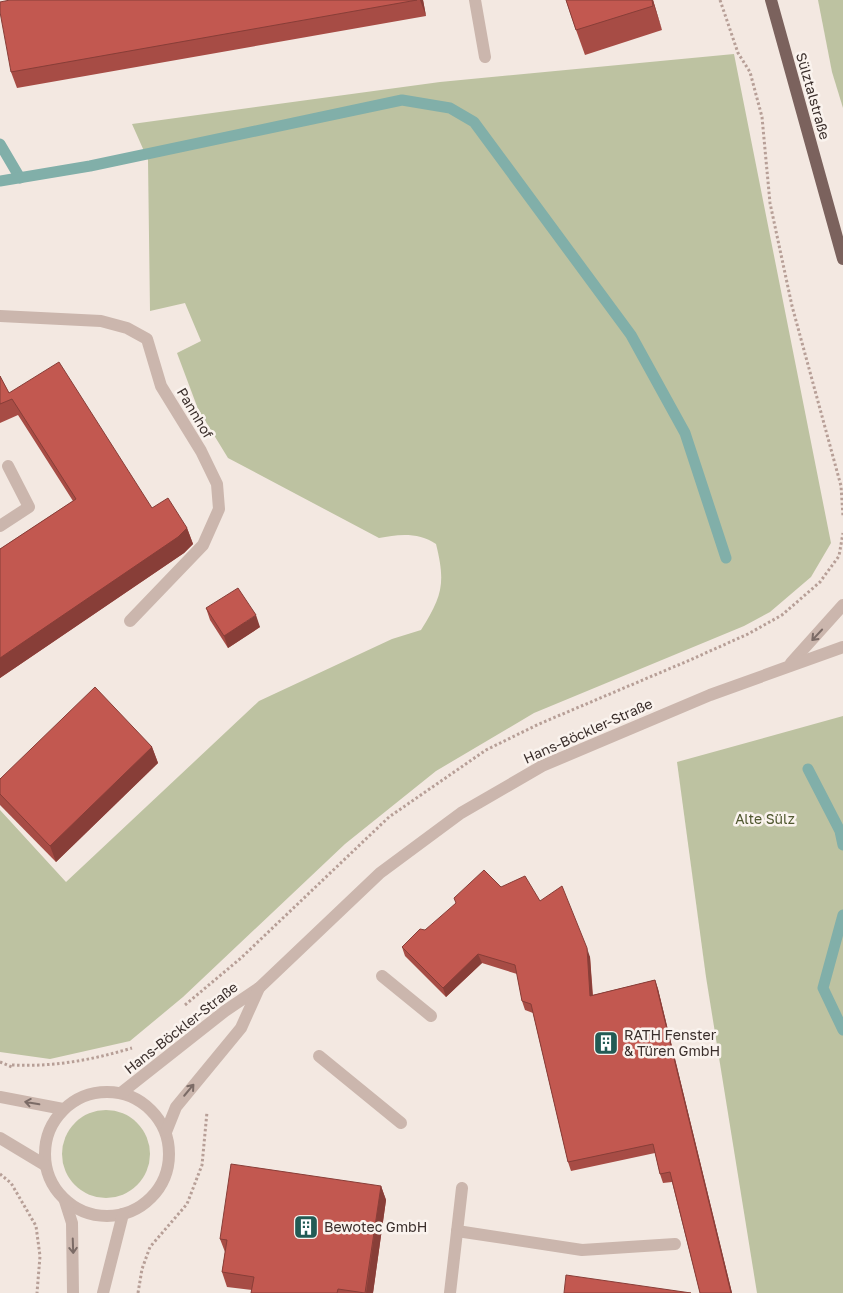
<svg xmlns="http://www.w3.org/2000/svg" width="843" height="1293" viewBox="0 0 843 1293" font-family="'Golos Text',sans-serif">
<style>
.green{fill:#bdc2a1}
.lines{fill:none;stroke-linecap:round;stroke-linejoin:round}
.stream{stroke:#81afa9;stroke-width:11}
.path{stroke:#b79f97;stroke-width:3;stroke-dasharray:2.5 2.5;stroke-linecap:butt}
.minor{stroke:#cbb6ad;stroke-width:12}
.major{stroke:#7b625d;stroke-width:12}
.wall{fill:#a74c45}
.shaded-wall{fill:#883e38}
.building{fill:#c25850;stroke:#883e38}
.oneway{stroke:#7b6b66}
.labels{text-anchor:middle;stroke-width:5;stroke-linejoin:round;paint-order:stroke}
.street-label{font-size:14px;fill:#3a2e2b;stroke:#faf3ee}
.park-label{font-size:14px;fill:#505830;stroke:#faf3ee}
.poi-label{font-size:14px;fill:#3a2e2b;stroke:#faf3ee;text-anchor:start}
</style>
<rect width="100%" height="100%" fill="#f3e8e1"/>
<g class="green">
<polygon points="818,0 843,0 843,108 832,72"/>
<path d="M734,54l97,489 -20,34 -41,35 -26,14 -210,87 -98,58 -91,73 -162,153 -53,44 -80,18 -50,-7v-242l66,72 193,-181 133,-62 29,-9c21,-34 25,-46 15,-86 -17,-12 -38,-10 -57,-6l-151,-80 -30,-49 -21,-56 24,-12 -16,-38 -35,8 -2,-151 -16,-36 308,-42z"/>
<polygon points="843,716 843,1293 757,1293 706,977 677,762"/>
<circle cx="106" cy="1154" r="44"/>
</g>
<g class="lines">
<g class="stream">
<polyline points="0,144 20,178"/>
<polyline points="0,181 90,166 402,100 450,108 474,122 631,335 685,433 726,558"/>
<polyline points="808,769 840,831 843,845"/>
<polyline points="843,915 823,988 843,1030"/>
</g>
<g class="path">
<polyline points="720,0 738,53 750,72 762,117 770,203 792,306 841,486 843,516"/>
<polyline points="185,1005 241,958 389,817 486,750 539,724 690,660 748,634 782,615 820,582 839,556 843,533"/>
<polyline points="0,1062 12,1067"/>
<path d="M12,1065c42,2 80,-5 120,-17"/>
<polyline points="0,1174 11,1183 36,1226 40,1256 37,1293"/>
<polyline points="138,1293 142,1269 150,1247 187,1204 202,1165 207,1112"/>
</g>
<g class="minor">
<polyline points="475,0 485,57"/>
<polyline points="0,316 101,321 127,328 147,339 161,386 201,451 217,484 219,509 203,545 130,621"/>
<polyline points="0,526 29,507 8,466"/>
<polyline points="791,663 843,605"/>
<polyline points="382,976 431,1016"/>
<polyline points="319,1056 401,1123"/>
<circle cx="107" cy="1154" r="62"/>
<polyline points="121,1093 225,1011 259,988 380,873 461,813 542,766 710,695 843,647"/>
<polyline points="0,1097 63,1109"/>
<polyline points="166,1132 176,1107 241,1028 259,988"/>
<polyline points="0,1138 45,1165"/>
<polyline points="65,1201 72,1223 73,1293"/>
<polyline points="457,1231 582,1250 675,1244"/>
<polyline points="103,1293 123,1214"/>
<polyline points="450,1293 462,1188"/>
</g>
<polyline class="major" points="771,0 843,259"/>
</g>
<g class="wall">
<polygon points="10,0 423,0 426,16 17,88 11,72"/>
<polygon points="566,0 653,0 662,30 585,55 576,30"/>
<polygon points="0,376 9,393 152,508 187,528 193,544 184,553 0,678 0,549 73,501 18,415 0,423"/>
<polygon points="206,608 260,627 228,648 210,620"/>
<polygon points="152,747 158,763 56,862 0,805 0,779"/>
<polygon points="501,887 540,901 590,957 593,995 655,980 658,989 732,1293 700,1293 672,1182 663,1183 660,1174 655,1153 571,1171 568,1162 533,1013 525,1010 522,1001 517,974 482,963 446,997 405,956 402,947 425,930"/>
<polygon points="381,1186 386,1200 373,1293 251,1293 252,1290 227,1287 222,1272 225,1252 220,1239"/>
</g>
<g class="shaded-wall">
<polygon points="420,0 423,0 426,16"/>
<polygon points="652,0 653,0 662,30"/>
<polygon points="187,528 193,544 184,553 0,678 0,658"/>
<polygon points="256,615 260,627 228,648 224,636"/>
<polygon points="152,747 158,763 56,862 50,846"/>
<polygon points="587,948 590,957 593,1005 590,996"/>
<polygon points="478,954 482,963 446,997 443,988"/>
<polygon points="655,980 658,989 732,1293 731,1293"/>
<polygon points="381,1186 386,1200 373,1293 366,1293"/>
</g>
<g class="building">
<polygon points="10,0 417,0 11,72 0,12 0,2"/>
<polygon points="566,0 652,0 653,6 576,30"/>
<polygon points="59,362 152,508 168,498 187,528 178,537 0,658 0,549 76,499 12,399 0,404 0,376 9,393"/>
<polygon points="238,588 256,615 224,636 206,608"/>
<polygon points="95,687 152,747 50,846 0,794 0,779"/>
<polygon points="484,870 501,887 525,876 540,901 562,886 587,948 590,996 655,980 731,1293 700,1293 670,1172 660,1174 653,1144 568,1162 531,1004 522,1001 515,965 478,954 443,988 402,947 420,929 425,930 440,917 456,903 454,898"/>
<polygon points="231,1164 381,1186 365,1293 338,1289 337,1293 251,1293 254,1277 222,1272 227,1240 220,1239"/>
<polygon points="566,1275 691,1293 564,1293"/>
</g>
<defs><path id="oneway-shaft" d="M-6 0H5M1.5-3L5.5 0L1.5 3" fill="none" stroke-width="1.6" stroke-linecap="round" stroke-linejoin="round" transform="scale(1.25)"/></defs>
<g class="oneway">
<use href="#oneway-shaft" transform="translate(817 635) rotate(133)"/>
<use href="#oneway-shaft" transform="translate(189 1090) rotate(-50)"/>
<use href="#oneway-shaft" transform="translate(32 1103) rotate(-170)"/>
<use href="#oneway-shaft" transform="translate(73 1246) rotate(88)"/>
</g>
<defs>
<symbol id="building-square" viewBox="-11 -11 22 22"><rect x="-9" y="-9" width="18" height="18" rx="4" fill="#225b55" stroke="#faf3ee"/><path d="M-4-6H4V6H1V3H-1V6H-4ZM-2.5-4.3h1.7v1.8h-1.7ZM.8-4.3h1.7v1.8H.8ZM-2.5-1h1.7V.8h-1.7ZM.8-1h1.7V.8H.8Z" fill="#fff"/></symbol>
</defs>
<g fill-rule="evenodd">
<use href="#building-square" x="592" y="1029" width="28" height="28"/>
<use href="#building-square" x="292" y="1213" width="28" height="28"/>
</g>
<g class="labels">
<g class="street-label">
<text transform="translate(813 96) rotate(74)" y="5">Sülztalstraße</text>
<text transform="translate(195 413) rotate(59)" y="5">Pannhof</text>
<text transform="translate(588 731) rotate(-24)" y="5">Hans-Böckler-Straße</text>
<text transform="translate(181 1028) rotate(-38)" y="5">Hans-Böckler-Straße</text>
</g>
<g class="park-label">
<text x="765" y="824">Alte Sülz</text>
</g>
<g class="poi-label">
<text x="624" y="1040">RATH Fenster<tspan x="624" dy="16">&amp; Türen GmbH</tspan></text>
<text x="324" y="1232">Bewotec GmbH</text>
</g>
</g>
</svg>
